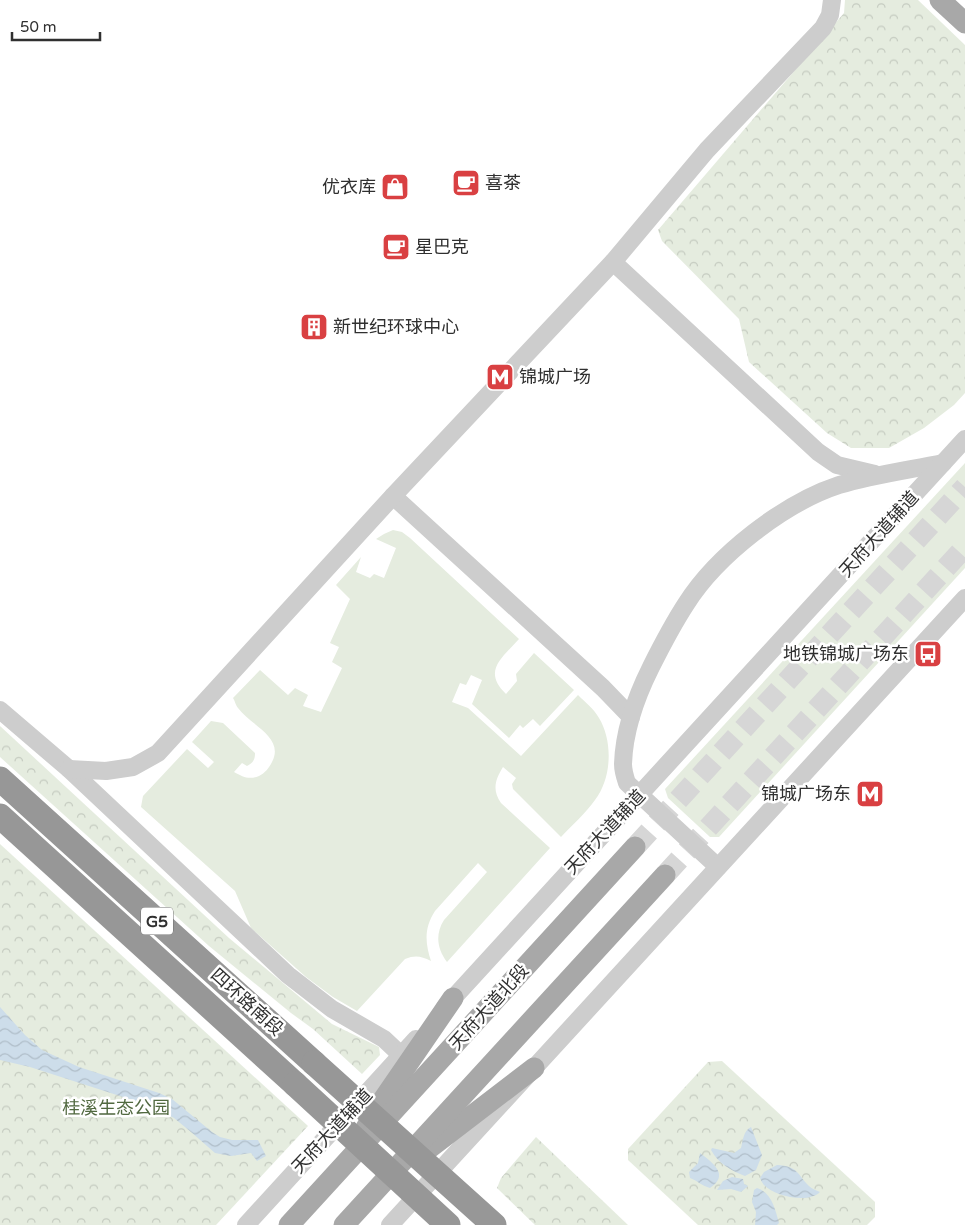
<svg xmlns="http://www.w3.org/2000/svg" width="965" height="1225" viewBox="0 0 965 1225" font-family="'Varela Round','Noto Sans SC',sans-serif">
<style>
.grass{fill:#e5ecdf}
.park{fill:url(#park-crowns)}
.water{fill:url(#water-waves)}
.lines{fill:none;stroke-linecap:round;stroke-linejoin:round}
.major-tunnel{stroke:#d6d6d6;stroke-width:21;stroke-dasharray:21 11;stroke-linecap:butt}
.minor{stroke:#cdcdcd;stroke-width:18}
.major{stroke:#a8a8a8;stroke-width:21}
.highway{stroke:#979797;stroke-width:25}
.highway-bridge{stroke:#979797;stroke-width:25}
.labels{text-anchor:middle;stroke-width:5;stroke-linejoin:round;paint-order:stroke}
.shield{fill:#fff;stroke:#6e6e6e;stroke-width:1}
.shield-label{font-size:16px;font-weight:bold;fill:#303030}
.poi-label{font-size:18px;fill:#303030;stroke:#fff;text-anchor:start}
.street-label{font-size:18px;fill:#303030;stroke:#fff}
.park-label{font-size:18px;fill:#516940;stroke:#fff}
</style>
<defs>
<pattern id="park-crowns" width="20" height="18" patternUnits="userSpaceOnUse" patternTransform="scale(1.25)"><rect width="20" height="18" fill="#e5ecdf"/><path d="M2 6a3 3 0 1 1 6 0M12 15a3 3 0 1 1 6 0" fill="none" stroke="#c5cbc0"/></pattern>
<pattern id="water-waves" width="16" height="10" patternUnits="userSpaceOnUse" patternTransform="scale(1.25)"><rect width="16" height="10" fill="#cdddea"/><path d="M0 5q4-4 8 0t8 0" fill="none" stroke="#b0bec9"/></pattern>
</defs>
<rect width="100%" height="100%" fill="#fff"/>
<g class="grass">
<polygon points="965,463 965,568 719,837 710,837 668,798 665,789"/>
<path d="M393,530l9,2 8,6 109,101c-17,19 -37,32 -13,55l11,-13 -1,-7 18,-21 40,37 -34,36 -7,-7 -10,9 -3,-3 -11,13 -37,-34 10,-24 -11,-5 -5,10 -6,-2 -8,19 16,6 53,48 57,-61c7,7 16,14 21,23 14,23 13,60 -4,82 -9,13 -23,25 -34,37l-48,-48 -1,-5 4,-6 -13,-11c-8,13 -11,23 -2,36l49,45 -103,114c-10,-13 -12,-28 -3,-42l43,-48 -9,-9 -43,48c-11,17 -10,32 -4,50 -10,-5 -16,-6 -26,-2l-48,52 -24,-14 -27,-20 -55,-49 -16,-37 -94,-84 2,-11 44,-47 21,19 6,-6 -22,-20 19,-21 12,2 32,30c0,7 -2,10 -8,13l-5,-3 -8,9c9,5 15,8 25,4 6,-3 10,-8 13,-14 13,-25 -22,-37 -34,-54 -2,-2 -3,-7 -5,-10l27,-28 28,25 7,-7 13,7 -5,11 18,6 21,-44 -10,-6 7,-15 -9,-4 20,-44 -14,-14 25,-28 -5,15 14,6 4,-4 10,4 12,-30 -20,-9 8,-5z"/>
</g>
<g class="park">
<polygon points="845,0 918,0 965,45 965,393 954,405 924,428 889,448 851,448 827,433 749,362 739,319 662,241 658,230 844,13"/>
<polygon points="0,726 229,938 332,1024 379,1047 380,1055 362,1074 313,1029 291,1013 209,946 0,757"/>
<polygon points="0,844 308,1126 216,1225 0,1225"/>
<polygon points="722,1061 875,1202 875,1217 867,1225 698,1225 628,1160 628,1149 708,1062"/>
<polygon points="536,1137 628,1225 535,1225 497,1188 501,1178"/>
</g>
<g class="water">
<polygon points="0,1007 25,1035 42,1050 79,1067 159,1093 172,1099 212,1132 220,1137 232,1140 258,1140 266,1156 257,1161 251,1153 231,1156 215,1153 191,1132 174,1118 151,1106 30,1067 0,1060"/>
<path d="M751,1127l11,28 -6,15 -11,6c-15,-6 -26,-12 -34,-26l1,-2 22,5 7,-5c2,-7 2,-17 10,-21z"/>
<path d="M700,1153c13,10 30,22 10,35 -8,-2 -12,-7 -20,-10l-1,-6 9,-9z"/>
<path d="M777,1165c21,1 20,9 32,21 3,3 7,4 11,6 -12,12 -46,4 -56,-7 -2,-2 -3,-5 -4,-7l4,-6z"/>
<polygon points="732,1177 743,1179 744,1184 748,1186 741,1192 731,1189 717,1190 723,1181"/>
<path d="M757,1188c15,5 18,21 22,35l-2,2h-22l1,-13 -4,-10 2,-12z"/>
</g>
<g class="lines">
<g class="major-tunnel">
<polyline points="635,847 965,487"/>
<polyline points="665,875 965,547"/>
</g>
<g class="minor">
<polyline points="613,262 818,452 837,465 875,474"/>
<polyline points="393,496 603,688 631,717"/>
<polyline points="0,710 69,769 288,975 332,1009 384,1039 401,1055"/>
<polyline points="69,769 106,771 133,767 158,753 393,496 613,262 707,150 823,28 830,15 832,0"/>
<path d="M718,867l-91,-84c-2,-6 -4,-13 -4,-19 1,-34 13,-67 28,-97 11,-22 22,-43 35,-63 31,-49 98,-101 153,-119 33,-10 70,-15 104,-22"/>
<polyline points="445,1007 965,439"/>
<polyline points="246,1225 416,1039"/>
<polyline points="390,1225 965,598"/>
</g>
<g class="major">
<polyline points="940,0 965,23"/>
<polyline points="366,1128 383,1100 453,998"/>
<polyline points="427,1150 534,1068"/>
<polyline points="289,1225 635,847"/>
<polyline points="344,1225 665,875"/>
</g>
<g class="highway">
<polyline points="0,779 314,1063"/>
<polyline points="0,816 295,1084"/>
</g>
<g class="highway-bridge">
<polyline points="314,1063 494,1225"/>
<polyline points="295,1084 448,1225"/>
</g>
</g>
<defs>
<symbol id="cafe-square" viewBox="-11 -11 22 22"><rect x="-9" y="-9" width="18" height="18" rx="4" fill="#d94042" stroke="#fff"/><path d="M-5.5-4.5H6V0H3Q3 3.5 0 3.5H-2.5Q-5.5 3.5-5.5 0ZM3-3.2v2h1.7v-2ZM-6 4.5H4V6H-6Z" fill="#fff"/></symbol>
<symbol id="shop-square" viewBox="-11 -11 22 22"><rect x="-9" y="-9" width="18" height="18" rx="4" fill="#d94042" stroke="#fff"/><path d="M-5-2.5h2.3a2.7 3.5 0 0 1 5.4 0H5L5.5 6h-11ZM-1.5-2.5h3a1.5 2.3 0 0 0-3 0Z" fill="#fff"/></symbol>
<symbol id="building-square" viewBox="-11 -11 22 22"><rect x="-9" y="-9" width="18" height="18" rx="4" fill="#d94042" stroke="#fff"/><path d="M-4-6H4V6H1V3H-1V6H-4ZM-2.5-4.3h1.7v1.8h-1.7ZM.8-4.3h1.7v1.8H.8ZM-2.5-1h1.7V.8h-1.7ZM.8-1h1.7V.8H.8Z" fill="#fff"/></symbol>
<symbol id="metro-square" viewBox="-11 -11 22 22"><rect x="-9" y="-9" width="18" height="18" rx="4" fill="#d94042" stroke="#fff"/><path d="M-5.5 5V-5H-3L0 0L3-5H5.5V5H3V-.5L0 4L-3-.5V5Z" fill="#fff"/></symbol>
<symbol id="bus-square" viewBox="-11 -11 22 22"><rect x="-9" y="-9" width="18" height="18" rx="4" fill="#d94042" stroke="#fff"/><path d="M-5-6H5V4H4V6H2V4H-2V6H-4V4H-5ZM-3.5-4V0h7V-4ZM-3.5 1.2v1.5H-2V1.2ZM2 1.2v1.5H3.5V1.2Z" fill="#fff"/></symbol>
</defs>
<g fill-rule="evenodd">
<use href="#cafe-square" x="450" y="167" width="32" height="32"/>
<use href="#shop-square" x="379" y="171" width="32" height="32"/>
<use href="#cafe-square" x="380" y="231" width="32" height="32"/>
<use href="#building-square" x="298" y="311" width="32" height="32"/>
<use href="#metro-square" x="484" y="361" width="32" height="32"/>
<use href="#bus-square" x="912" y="638" width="32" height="32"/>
<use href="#metro-square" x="854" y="778" width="32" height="32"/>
</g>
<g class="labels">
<rect class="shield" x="141" y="907.5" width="32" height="27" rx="4"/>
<g class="shield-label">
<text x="157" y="927">G5</text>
</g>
<g class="poi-label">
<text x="485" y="189">喜茶</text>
<text x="376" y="193" text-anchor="end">优衣库</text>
<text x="415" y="253">星巴克</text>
<text x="333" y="333">新世纪环球中心</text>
<text x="519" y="383">锦城广场</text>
<text x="909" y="660" text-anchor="end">地铁锦城广场东</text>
<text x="851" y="800" text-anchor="end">锦城广场东</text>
</g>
<g class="street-label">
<text transform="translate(879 534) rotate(-48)" y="6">天府大道辅道</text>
<text transform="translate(605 832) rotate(-47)" y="6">天府大道辅道</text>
<text transform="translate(247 1002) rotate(42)" y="6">四环路南段</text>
<text transform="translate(489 1007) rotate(-48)" y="6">天府大道北段</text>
<text transform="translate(332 1131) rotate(-47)" y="6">天府大道辅道</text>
</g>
<g class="park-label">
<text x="116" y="1114">桂溪生态公园</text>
</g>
</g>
<path d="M12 32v8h88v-8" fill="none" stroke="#303030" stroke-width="2.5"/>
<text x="20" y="32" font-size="15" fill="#303030" stroke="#ffffff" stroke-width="4" paint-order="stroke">50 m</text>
</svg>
